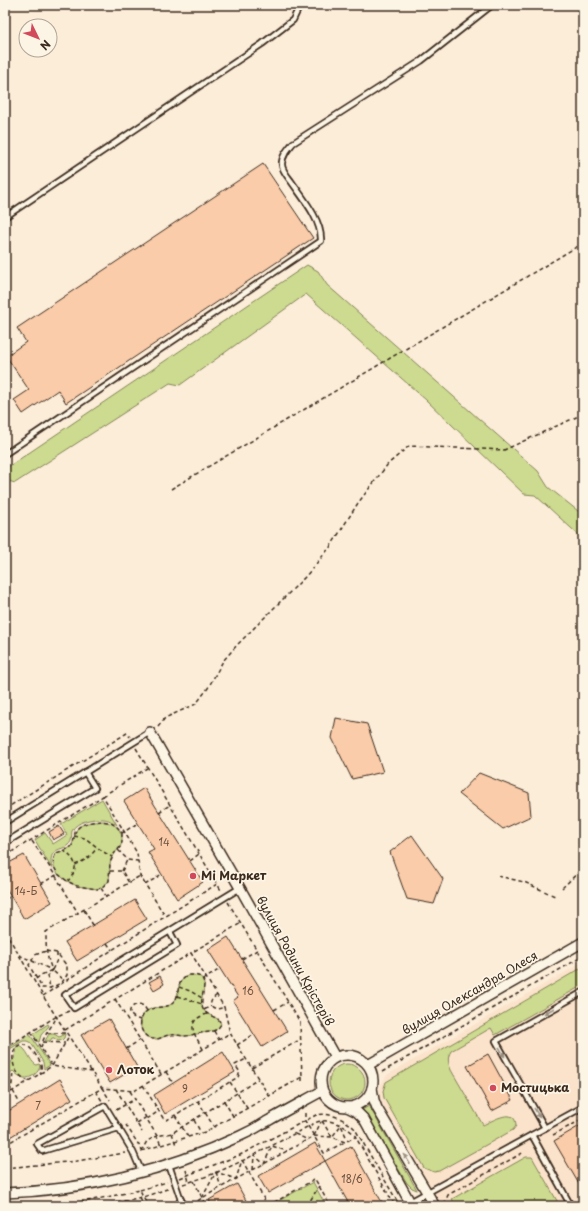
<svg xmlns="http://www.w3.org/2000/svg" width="588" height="1211" viewBox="0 0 588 1211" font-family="'Playpen Sans',sans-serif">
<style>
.built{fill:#fbe3cb}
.green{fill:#ccdb8f;stroke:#848256}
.building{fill:#facca9;stroke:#3b2a1e}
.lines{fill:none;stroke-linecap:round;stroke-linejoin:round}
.lane-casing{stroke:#3b2a1e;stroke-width:8}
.street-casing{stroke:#3b2a1e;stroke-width:12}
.path{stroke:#3b2a1e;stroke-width:1.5;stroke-dasharray:4 3;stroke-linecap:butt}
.lane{stroke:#fcf5e5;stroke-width:4.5}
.street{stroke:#fcf5e5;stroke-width:9}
.oneway{fill:#9c9082}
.poi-dot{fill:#d1495b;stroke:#fcf5e5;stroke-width:1.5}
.labels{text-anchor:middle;stroke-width:3.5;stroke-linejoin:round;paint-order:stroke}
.number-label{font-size:10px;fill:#6b5241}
.poi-label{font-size:12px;font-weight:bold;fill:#3b2a1e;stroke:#fcf5e5;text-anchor:start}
.street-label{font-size:12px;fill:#3b2a1e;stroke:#fcf5e5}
</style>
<rect width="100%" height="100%" fill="#fcedd9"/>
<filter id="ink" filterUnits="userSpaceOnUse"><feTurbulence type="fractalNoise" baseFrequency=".025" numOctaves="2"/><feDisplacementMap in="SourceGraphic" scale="8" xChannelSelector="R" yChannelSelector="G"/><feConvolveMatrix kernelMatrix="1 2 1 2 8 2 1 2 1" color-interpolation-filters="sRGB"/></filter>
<g filter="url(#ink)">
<polygon class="built" points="583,962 583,1206 442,1206 379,1098 380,1086 387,1075"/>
<g class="green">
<polygon points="307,265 318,271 327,285 538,471 548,487 583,515 583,539 535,495 524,494 426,400 306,294 180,385 170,383 15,483 5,480 5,469"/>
<path d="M102,799l15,26c-4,-3 -9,-6 -14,-6 -9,-1 -27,2 -31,12 -1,5 1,10 -4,14 -2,2 -5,3 -8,4 -10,3 -10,11 -8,20l-17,-29 10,-7 8,11 14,-9 -6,-11z"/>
<path d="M103,821c9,2 18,6 19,17 0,3 0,6 -2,9 -3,4 -7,7 -9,12 -2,7 -1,15 -2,22l-8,7 -4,1 -20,-3 -10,-5 -9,-7 -4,-7 -1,-7 3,-7c4,-1 8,-2 12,-4 8,-4 4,-16 11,-22 6,-5 16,-5 24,-6z"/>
<path d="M583,967v18l-88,50 -4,-7 -40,23c-4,7 -3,11 0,19l32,55c9,-4 33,-19 33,1l-3,4 -74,41 -5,1 -10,-4 -40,-70 -1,-7 3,-9z"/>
<path d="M189,975c27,-1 8,21 14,34 3,6 11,7 16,11l2,4c-5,10 -14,7 -24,10 -4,0 -7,2 -12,2 -5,0 -10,-2 -15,-1 -5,0 -9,4 -14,4 -10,1 -17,-9 -15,-18 4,-19 23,-10 32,-18 9,-9 0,-20 16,-28z"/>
<polygon points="48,1024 49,1026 41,1035 39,1042 38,1042 33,1034"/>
<polygon points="49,1034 54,1034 59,1037 62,1036 63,1034 65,1034 64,1038 62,1040 58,1041 54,1038 52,1038 50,1041 45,1041"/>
<polygon points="29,1035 31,1036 50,1065 44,1069 43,1062 31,1043 27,1041 23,1041 10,1049 6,1054 6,1060 5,1059 5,1050"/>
<path d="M20,1046c8,4 9,14 16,19l3,-1 1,1c0,7 -9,14 -16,13 -4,-1 -8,-4 -11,-7l-3,2 1,11 -2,6 -4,3v-27l2,1 7,-8 2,-7 -2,-3z"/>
<circle cx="347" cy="1082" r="18"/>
<polygon points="369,1106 417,1190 412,1188 407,1183 362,1110"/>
<polygon points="526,1157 532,1157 560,1206 456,1206 452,1199"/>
<polygon points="313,1182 326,1206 272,1206 271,1205"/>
<polygon points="425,1198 430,1206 416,1206 415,1204"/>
</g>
<g class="building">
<polygon points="263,164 313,238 66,403 58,390 23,414 14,400 29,390 6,356 26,342 17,328"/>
<polygon points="336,718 367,724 383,772 352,779 332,738"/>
<polygon points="479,773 529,793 531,816 503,829 459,794"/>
<polygon points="144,788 203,882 177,899 148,852 154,849 124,801"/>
<polygon points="59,826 64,834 53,840 49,832"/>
<polygon points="412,835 443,879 434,904 407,899 390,852"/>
<polygon points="24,855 52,902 24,919 5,886 5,865"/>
<polygon points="135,900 147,919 77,961 65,942"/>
<polygon points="228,937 287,1031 262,1047 233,1001 238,997 208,950"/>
<polygon points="160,976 164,984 154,990 149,982"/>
<polygon points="109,1019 137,1067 110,1083 81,1035"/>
<polygon points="223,1052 235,1072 165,1114 154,1095"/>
<polygon points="488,1054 513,1100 492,1111 467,1066"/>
<polygon points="60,1079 72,1099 5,1140 5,1113"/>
<polygon points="583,1124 583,1191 554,1141"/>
<polygon points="315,1143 325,1161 268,1193 258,1176"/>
<polygon points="351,1146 363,1168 384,1206 350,1206 325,1161"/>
<polygon points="237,1184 249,1206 212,1206 209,1200"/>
</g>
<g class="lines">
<defs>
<g id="lane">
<polyline points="5,217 262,44 293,20 300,5"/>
<path d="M5,454l316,-213c1,-21 -19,-44 -30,-60 -3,-4 -9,-11 -9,-16 -1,-8 6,-16 11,-22l128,-82 71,-56"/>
<polyline points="5,822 150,732"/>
<polyline points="5,843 95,788 85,772"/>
<polyline points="170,932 177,945 74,1008 65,995 240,888"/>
<polyline points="119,1128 42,1151 37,1144 105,1106 133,1152 142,1173"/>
<polyline points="545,1128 496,1041 583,992"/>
<polyline points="532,1135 571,1206"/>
<polyline points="169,1165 181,1200"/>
<polyline points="410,1202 583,1107"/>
<polyline points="176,1206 181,1200 185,1206"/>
</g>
<g id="street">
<polyline points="150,732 240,888 335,1057"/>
<circle cx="347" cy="1081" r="26"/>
<polyline points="368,1065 583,942"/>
<polyline points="372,1088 374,1100 377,1108 435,1206"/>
<polyline points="347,1107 357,1112 364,1119 412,1206"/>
<path d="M5,1193c82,-3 160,-22 235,-57 9,-4 18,-9 26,-14 19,-11 38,-21 56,-31"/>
</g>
</defs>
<use href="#lane" class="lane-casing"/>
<use href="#street" class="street-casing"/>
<g class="path">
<polyline points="171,489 583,243"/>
<polyline points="158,727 165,718 196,704 208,688 223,661 237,645 306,576 331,546 358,503 388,464 409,446 504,450 583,414"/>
<polyline points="136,748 222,892"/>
<polyline points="103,796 147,768"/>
<polyline points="5,809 127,733 130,737"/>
<polyline points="159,812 170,805"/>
<path d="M122,833v9l-1,4 -7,8 -4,9 -1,18 -8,7 -4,1 -20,-3 -10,-5 -9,-7 -4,-7 -1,-7 3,-7c5,-2 11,-3 15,-6 4,-5 2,-13 6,-18 6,-8 28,-10 36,-5 4,2 6,5 9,9l16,-10"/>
<polyline points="74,836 85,838 102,851 112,857"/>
<polyline points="32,841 55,875 78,913"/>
<path d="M63,850c13,10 17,17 5,31"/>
<polyline points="118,850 128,860 138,861"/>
<polyline points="5,856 103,796 137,853 140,876 165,916"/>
<polyline points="190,861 199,854"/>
<path d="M75,865c10,-4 16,-9 22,-17"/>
<polyline points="110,871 122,871 129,883"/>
<polyline points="122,871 127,860"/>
<polyline points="498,876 524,882 555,896"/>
<polyline points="41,884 58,874"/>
<polyline points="145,885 162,874"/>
<polyline points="101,888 106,896"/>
<polyline points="562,888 583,868"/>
<polyline points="5,899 11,896"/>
<polyline points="228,902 300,1022 302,1077 269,1096"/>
<polyline points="84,910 93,925"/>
<polyline points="5,931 43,996 102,1088 134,1091 230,1033"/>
<polyline points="107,943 112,950"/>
<polygon points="46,951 57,953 67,966 67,975 63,981 57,985 50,988 42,988 29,965 35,955"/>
<path d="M57,953v7l-5,10c-6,-15 -6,-22 -6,-38l94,-56"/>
<polyline points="19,955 52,970 48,975 50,989"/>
<polyline points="242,959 257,950"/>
<path d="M189,975c27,-1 8,21 14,34 3,6 11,7 16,11l2,4c-5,10 -14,7 -24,10 -4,0 -7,2 -12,2 -5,0 -10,-2 -15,-1 -5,0 -9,4 -14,4 -10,1 -17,-9 -15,-18 4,-19 23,-10 32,-18 9,-9 0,-20 16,-28z"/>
<polyline points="36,979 41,975 52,970 63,980"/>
<polyline points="203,980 220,969"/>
<polyline points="179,987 190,991 202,998"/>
<path d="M217,995c-5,4 -7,6 -6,11 5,4 8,3 13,1"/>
<polyline points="43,996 112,950 217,884"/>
<polyline points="177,996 202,1004"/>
<polyline points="115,999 161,1074"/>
<polyline points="204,1010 211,1006"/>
<polyline points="274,1010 288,1002"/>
<path d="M141,1020c-13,-2 -16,-13 -2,-16l5,2 3,5"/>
<polyline points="65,1030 191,953"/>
<polyline points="214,1031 219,1040"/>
<polyline points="31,1032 52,1066 92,1072"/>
<polyline points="47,1033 67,1033"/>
<polyline points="42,1042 65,1043"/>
<polyline points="237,1045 253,1035"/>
<polyline points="5,1048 57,1016 69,1011"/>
<path d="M41,1048c3,-15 10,-19 16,-32"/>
<polyline points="126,1049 140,1040"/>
<path d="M203,1049c-9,-15 -19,-28 4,-35"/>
<polyline points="252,1068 301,1039"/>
<polyline points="166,1072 173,1083"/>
<polyline points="382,1072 583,956"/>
<polyline points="302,1077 302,1084"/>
<path d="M29,1081c-29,-11 -14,-56 6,-27 5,8 8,10 5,20"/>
<polyline points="230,1082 247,1108"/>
<polyline points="143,1085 163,1118 167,1120 238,1077 240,1072 235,1065 246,1059"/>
<polyline points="116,1089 142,1132"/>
<polyline points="13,1091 19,1102"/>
<polyline points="96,1091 102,1101"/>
<polyline points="130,1091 157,1136 172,1133 237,1093 258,1079"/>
<polyline points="10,1092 12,1084 13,1072"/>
<polyline points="5,1096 52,1066 69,1036"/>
<polyline points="198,1101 214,1127"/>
<polyline points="224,1101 233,1116"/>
<polyline points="116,1110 135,1099"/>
<polyline points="305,1113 305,1121 324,1153 345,1142"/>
<polyline points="175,1115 188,1137"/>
<polyline points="147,1119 159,1111"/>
<polyline points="194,1120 201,1133"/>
<polyline points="322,1121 332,1137 341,1125 348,1141"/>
<polyline points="137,1123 145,1118"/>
<polyline points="126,1125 142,1150 147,1141 157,1136 161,1145"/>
<polyline points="172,1133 176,1145"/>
<polyline points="295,1134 308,1140"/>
<polyline points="553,1135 583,1119"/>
<polyline points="314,1136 321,1122"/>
<polyline points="5,1145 102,1088 110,1100"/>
<polyline points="141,1151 205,1132 269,1096 230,1033 224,1007 191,953 241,923"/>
<polyline points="242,1160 268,1206"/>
<polyline points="5,1168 77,1161 125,1153"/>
<polyline points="186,1170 189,1182"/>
<polyline points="253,1170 254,1155 264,1164 272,1146 287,1151"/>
<polyline points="216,1172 221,1187"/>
<path d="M180,1178l60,-23 76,-40c13,-3 30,4 39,14l45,77"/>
<polyline points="194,1181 206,1206"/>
<path d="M183,1184c47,-13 90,-40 134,-62 13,-4 27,3 37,12l41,72"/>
<polyline points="140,1190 167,1182"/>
<polyline points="140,1197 144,1206"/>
<polyline points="202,1198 216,1172 236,1179 242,1160"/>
<polyline points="444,1204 448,1195 524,1152"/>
<polyline points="192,1205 202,1198 314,1136 332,1137 345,1142 355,1137"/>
<polyline points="45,1206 88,1201 140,1190 148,1206"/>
<polyline points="96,1206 143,1197 170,1188"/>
<polyline points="268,1206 315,1179 330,1206"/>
<polyline points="307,1206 319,1186"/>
<polyline points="309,1206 314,1205 316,1206"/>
</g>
<use href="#lane" class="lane"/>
<use href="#street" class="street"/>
</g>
<defs><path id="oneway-solid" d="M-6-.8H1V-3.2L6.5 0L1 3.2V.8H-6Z"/></defs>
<g class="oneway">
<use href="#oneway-solid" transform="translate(549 1011) rotate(150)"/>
<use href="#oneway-solid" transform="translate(502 1052) rotate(60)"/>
<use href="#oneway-solid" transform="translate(537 1113) rotate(60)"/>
<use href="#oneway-solid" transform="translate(407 1159) rotate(-121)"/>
</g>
</g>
<g class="poi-dot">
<circle cx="193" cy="876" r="4"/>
<circle cx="109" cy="1070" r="4"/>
<circle cx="493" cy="1088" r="4"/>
</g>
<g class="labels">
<g class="number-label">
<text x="164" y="846">14</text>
<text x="26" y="895">14-Б</text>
<text x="248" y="995">16</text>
<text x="185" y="1093">9</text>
<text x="38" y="1110">7</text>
<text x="352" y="1183">18/6</text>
</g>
<g class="poi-label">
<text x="201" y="880">Мі Маркет</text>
<text x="117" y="1074">Лоток</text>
<text x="501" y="1092">Мостицька</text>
</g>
<g class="street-label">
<text transform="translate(295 961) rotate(61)" y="4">вулиця Родини Крістерів</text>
<text transform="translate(470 993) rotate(-30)" y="4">вулиця Олександра Олеся</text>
</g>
</g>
<rect width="588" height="1211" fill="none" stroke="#fcf5e5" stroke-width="20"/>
<rect x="10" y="10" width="568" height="1191" fill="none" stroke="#3b2a1e" stroke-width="1.5" filter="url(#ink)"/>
<g transform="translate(38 38) rotate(133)"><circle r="19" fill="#fcf5e5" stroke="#afa495"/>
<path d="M0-3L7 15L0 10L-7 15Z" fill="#d1495b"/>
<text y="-6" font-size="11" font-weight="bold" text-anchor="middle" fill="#3b2a1e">N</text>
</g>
</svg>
